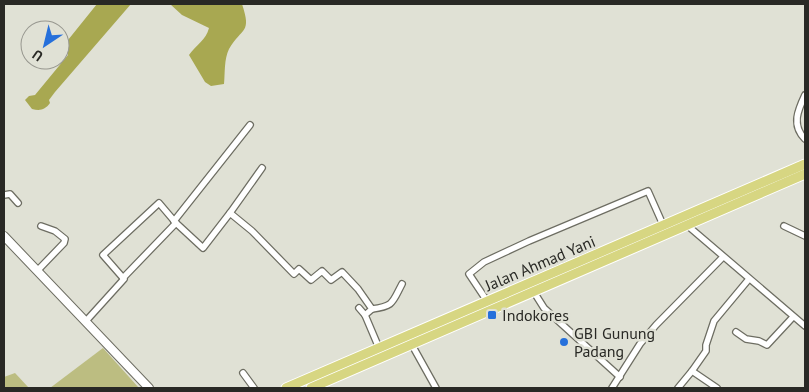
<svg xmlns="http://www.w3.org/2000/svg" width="809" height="392" viewBox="0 0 809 392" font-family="'PT Sans',sans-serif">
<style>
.green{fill:#bcbd81}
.forest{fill:#a8a851}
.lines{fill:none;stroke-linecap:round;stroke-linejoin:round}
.minor-casing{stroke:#6d6d62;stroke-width:8}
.tertiary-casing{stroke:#6d6d62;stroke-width:10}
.primary-casing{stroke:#fff;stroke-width:11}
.minor{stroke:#fff;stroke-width:5.5}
.tertiary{stroke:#fff;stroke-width:8}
.primary{stroke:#d7d682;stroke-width:9}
.poi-dot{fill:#2670db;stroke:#e0e1d5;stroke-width:2}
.labels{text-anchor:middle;stroke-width:5;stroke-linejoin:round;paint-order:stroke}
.street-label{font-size:16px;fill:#292925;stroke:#e0e1d5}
.poi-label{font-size:16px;fill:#292925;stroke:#e0e1d5;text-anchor:start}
</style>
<rect width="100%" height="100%" fill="#e0e1d5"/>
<g class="green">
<polygon points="103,348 139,388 50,388"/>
<polygon points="15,373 29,388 4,388 4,377"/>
</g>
<g class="forest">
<path d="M97,4h34l-76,88 -6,8 1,3c-5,7 -10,8 -18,6l-7,-9 4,-4 6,-1 33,-40 -2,-10 2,-5z"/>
<path d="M170,4h72c10,30 0,23 -13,45 -5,10 -4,24 -5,35l-13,2 -6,-4 -16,-27c7,-10 17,-15 20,-27l-27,-13z"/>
</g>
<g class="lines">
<defs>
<g id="minor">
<path d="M805,95c-7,15 -14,30 0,44"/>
<polyline points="4,195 10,194 18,203"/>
<polyline points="230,213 262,168"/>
<polyline points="174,221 250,125"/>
<polyline points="688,226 805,326"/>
<polyline points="784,226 805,236"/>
<polyline points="38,270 64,243 65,239 55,231 41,226"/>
<polyline points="123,278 176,223"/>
<polyline points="532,289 544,308 620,377"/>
<polyline points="489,304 469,274 484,262 529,241 648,191 664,227"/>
<polyline points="359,308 365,315 379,348"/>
<path d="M372,309c22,-3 20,-6 30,-25"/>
<polyline points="86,321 124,279 103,255 159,203 176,223 203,248 230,213 252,231 294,274 299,269 311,280 322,271 331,280 342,272 358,289 372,309 365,315"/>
<polyline points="736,332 746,339 759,341 767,345 793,317"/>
<polyline points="407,336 436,388"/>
<polyline points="692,371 706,351 706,345 714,321 749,279"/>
<polyline points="243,373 254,388"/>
<polyline points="612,388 640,344 656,325 723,257"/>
<polyline points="678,388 692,371 717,388"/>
</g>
<polyline id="tertiary" points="4,236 149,388"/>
<g id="primary">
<polyline points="286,388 805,164"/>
<polyline points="311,388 805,174"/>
</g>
</defs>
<use href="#minor" class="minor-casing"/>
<use href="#tertiary" class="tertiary-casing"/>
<use href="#primary" class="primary-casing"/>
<use href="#minor" class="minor"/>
<use href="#tertiary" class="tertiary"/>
<use href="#primary" class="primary"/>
</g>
<g class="poi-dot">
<rect x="487" y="310" width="10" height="10" rx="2.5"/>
<circle cx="564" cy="342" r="5"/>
</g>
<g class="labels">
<g class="street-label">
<text transform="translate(540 263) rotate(-23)" y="6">Jalan Ahmad Yani</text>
</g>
<g class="poi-label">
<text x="502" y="321">Indokores</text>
<text x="574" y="339">GBI Gunung<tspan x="574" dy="18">Padang</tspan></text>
</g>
</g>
<rect width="809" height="392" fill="none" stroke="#292925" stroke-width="10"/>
<g transform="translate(45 45) rotate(215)"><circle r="24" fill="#e0e1d5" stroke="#97978f"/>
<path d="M0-4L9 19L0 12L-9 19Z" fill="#2670db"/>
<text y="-8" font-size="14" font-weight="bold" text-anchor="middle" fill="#292925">U</text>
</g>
</svg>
